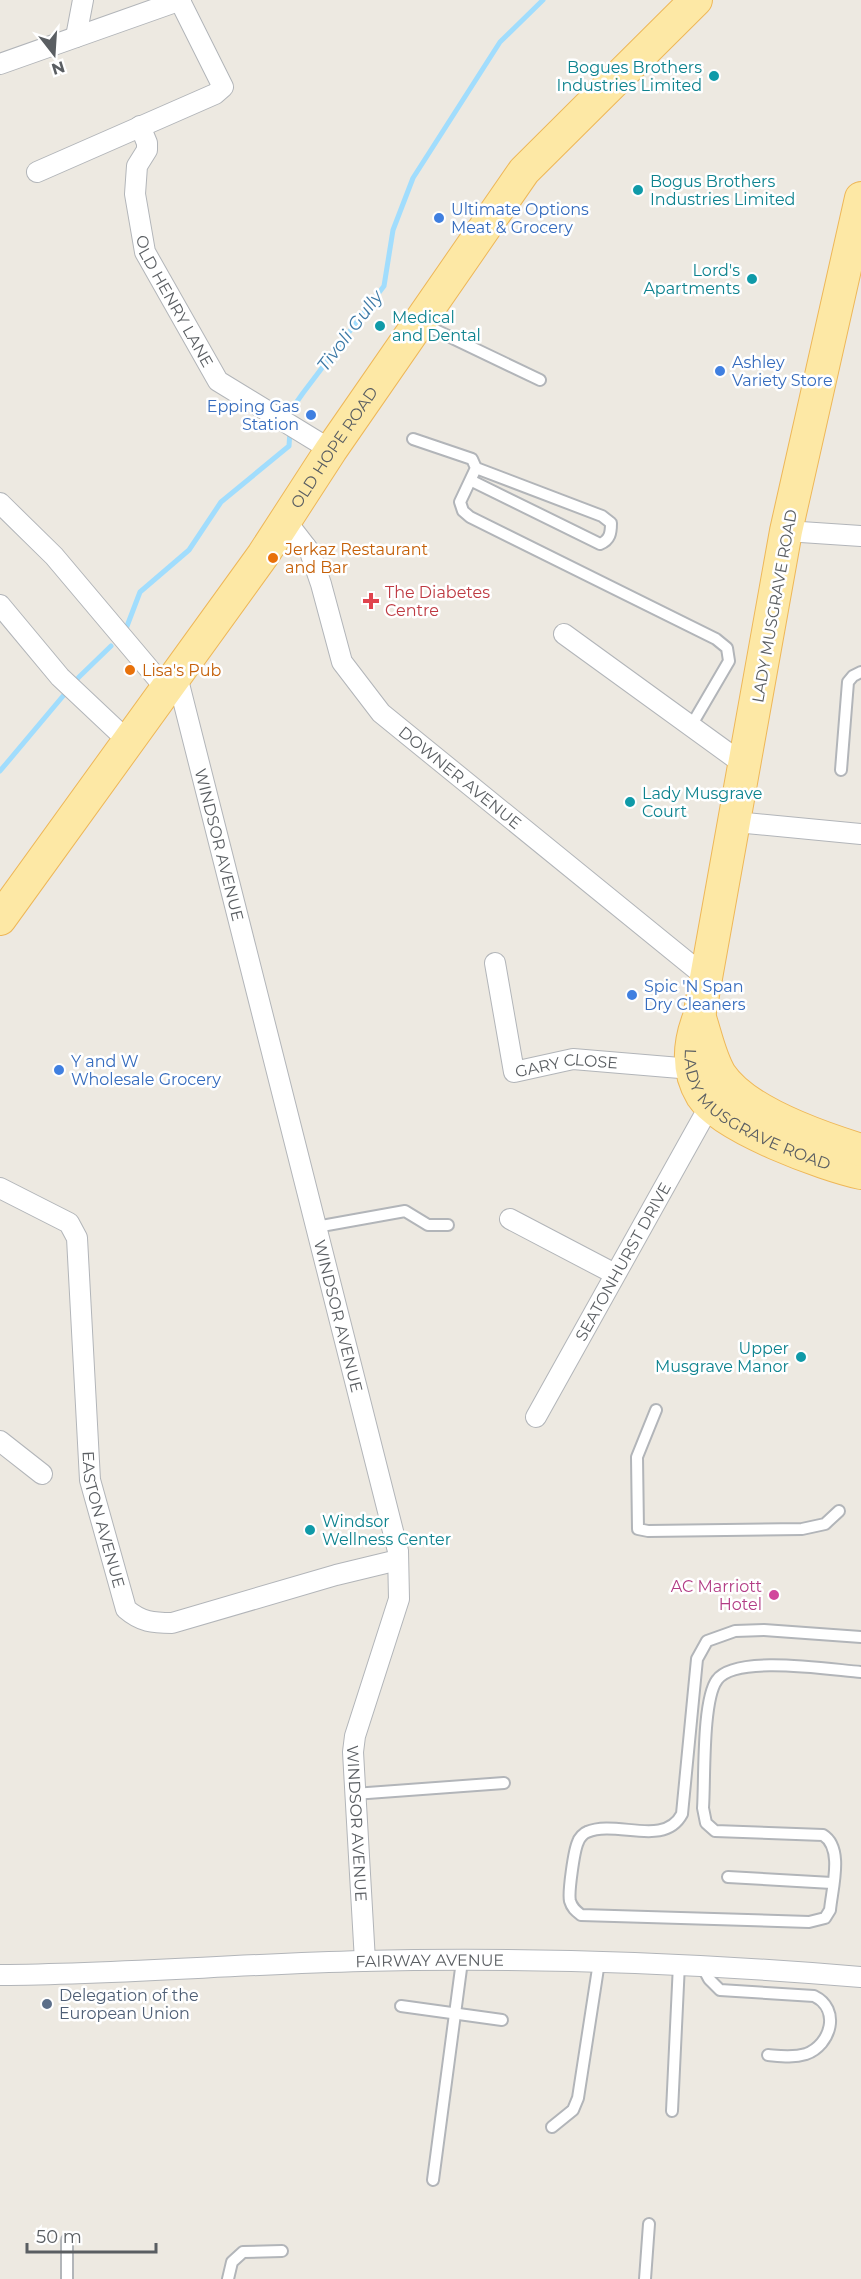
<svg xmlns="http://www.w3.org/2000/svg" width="861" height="2279" viewBox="0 0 861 2279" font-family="Montserrat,sans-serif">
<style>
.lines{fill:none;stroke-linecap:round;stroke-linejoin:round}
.stream{stroke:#a1ddfd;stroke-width:5}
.service-casing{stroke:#b2b5b9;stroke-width:14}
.minor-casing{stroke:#b2b5b9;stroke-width:22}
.primary-casing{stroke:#eeb758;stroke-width:34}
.service{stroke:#fff;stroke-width:10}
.minor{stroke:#fff;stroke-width:20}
.primary{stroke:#fde8a5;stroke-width:32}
.culture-dot{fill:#0f9aa8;stroke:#fff;stroke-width:2}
.shop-dot{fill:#3f7fe0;stroke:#fff;stroke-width:2}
.food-dot{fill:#e8710a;stroke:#fff;stroke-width:2}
.health-dot{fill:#e0444e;stroke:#fff;stroke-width:2}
.hotel-dot{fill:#d1479c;stroke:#fff;stroke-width:2}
.service-dot{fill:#5c6f8a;stroke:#fff;stroke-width:2}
.labels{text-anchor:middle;stroke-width:5;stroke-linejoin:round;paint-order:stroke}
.culture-label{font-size:16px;fill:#0d838f;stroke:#fff;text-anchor:start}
.shop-label{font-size:16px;fill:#366cbe;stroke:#fff;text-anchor:start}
.street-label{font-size:16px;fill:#5a5e62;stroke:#fff}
.food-label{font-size:16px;fill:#c56008;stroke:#fff;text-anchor:start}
.health-label{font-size:16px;fill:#be3a42;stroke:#fff;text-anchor:start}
.hotel-label{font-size:16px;fill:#b23c85;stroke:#fff;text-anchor:end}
.service-label{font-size:16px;fill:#4e5e75;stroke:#fff;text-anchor:start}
.water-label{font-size:18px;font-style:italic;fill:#3c79a6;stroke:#fff}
</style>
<rect width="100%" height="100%" fill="#ede9e1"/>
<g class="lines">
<g class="stream">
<polyline points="291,419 291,410 303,393 384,286 393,230 413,178 500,42 543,0"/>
<polyline points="124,634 140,592 189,550 221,502 289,446 290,431"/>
<polyline points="0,771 79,677 111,646"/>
</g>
<defs>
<g id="service">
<polyline points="423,324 540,380"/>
<polyline points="413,439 472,459 476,468 460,502 463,511 470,517 716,639 727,648 729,661 691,726"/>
<path d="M472,481l128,63c10,-4 11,-11 11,-21l-9,-7 -126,-48"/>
<polyline points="841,770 848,682 853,676 861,672"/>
<polyline points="316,1227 405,1211 428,1225 448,1225"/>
<polyline points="656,1410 637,1457 638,1529 648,1531 802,1529 825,1524 839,1511"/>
<path d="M861,1637l-97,-7 -29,1 -28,10 -10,18 -15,155c-18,34 -66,5 -95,18 -3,1 -8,6 -9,10 -4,8 -10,51 -8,59 2,7 6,10 11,14l228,7 16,-4 5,-8c2,-22 14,-62 -7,-75l-108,-4 -9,-8 -3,-15c2,-28 -1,-108 14,-128 18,-26 115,-10 144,-8"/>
<polyline points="354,1794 504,1783"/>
<polyline points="728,1877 832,1883"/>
<path d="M701,1964l8,15 11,11 94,6c27,13 17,49 -8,58 -13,4 -26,2 -38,1"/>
<polyline points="401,2006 502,2020"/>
<polyline points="672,2111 679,1964"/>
<polyline points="552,2127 573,2110 578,2098 599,1962"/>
<polyline points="433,2180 462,1961"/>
<polyline points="67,2240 67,2279"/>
<polyline points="228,2279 232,2262 243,2252 282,2251"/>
<polyline points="645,2279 649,2224"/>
</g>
<g id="minor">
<polyline points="76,37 83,0"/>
<polyline points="0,64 181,0"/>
<path id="s1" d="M140,126l7,17v7l-10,16 -2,28 10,58 73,129 113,69"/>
<polyline points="37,172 215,94 223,87 180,1"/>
<polyline points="0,503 54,556 167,690"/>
<path id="s2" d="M286,521l24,31 11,32 21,78 39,51 326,265"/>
<polyline points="786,531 861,536"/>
<polyline points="0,605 60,677 129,742"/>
<polyline points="564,634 746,766"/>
<path id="s3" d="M177,676l221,875 1,48 -44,137 -2,16 12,209"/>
<polyline points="736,822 861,834"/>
<path id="s4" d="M495,963l19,109 59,-13 119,10"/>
<path id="s5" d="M0,1188l69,35 8,15 13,242 36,129c15,13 27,14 46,14l164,-48 62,-15"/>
<polyline points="510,1219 615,1274"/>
<path id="s6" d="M536,1417l174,-312"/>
<polyline points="0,1441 42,1474"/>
<path id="s7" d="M0,1975c121,-1 241,-11 363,-14 166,-4 332,2 498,16"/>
</g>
<g id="primary">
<path id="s8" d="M861,198l-75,333 -87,486c-10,26 -13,53 3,79 21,32 122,69 159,77"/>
<path id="s9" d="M0,919l263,-364 68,-105 193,-279 172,-171"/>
<path d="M700,1018c6,18 10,39 20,56 25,38 99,63 141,76"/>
</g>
</defs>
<use href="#service" class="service-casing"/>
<use href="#minor" class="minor-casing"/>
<use href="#primary" class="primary-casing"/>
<use href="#service" class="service"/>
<use href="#minor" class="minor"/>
<use href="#primary" class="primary"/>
</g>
<g class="culture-dot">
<circle cx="714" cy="76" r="6"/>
<circle cx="638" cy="190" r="6"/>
<circle cx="752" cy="279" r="6"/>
<circle cx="380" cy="326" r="6"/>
<circle cx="630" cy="802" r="6"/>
<circle cx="801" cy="1357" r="6"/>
<circle cx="310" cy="1530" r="6"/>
</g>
<g class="shop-dot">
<circle cx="439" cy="218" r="6"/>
<circle cx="720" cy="371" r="6"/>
<circle cx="311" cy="415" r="6"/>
<circle cx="632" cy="995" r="6"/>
<circle cx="59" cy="1070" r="6"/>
</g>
<g class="food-dot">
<circle cx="273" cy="558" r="6"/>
<circle cx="130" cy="670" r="6"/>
</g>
<path class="health-dot" d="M368 592h6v6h6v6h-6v6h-6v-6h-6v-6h6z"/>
<circle class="hotel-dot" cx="774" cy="1595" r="6"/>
<circle class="service-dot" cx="47" cy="2004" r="6"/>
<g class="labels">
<g class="culture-label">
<text x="702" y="73" text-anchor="end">Bogues Brothers<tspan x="702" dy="18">Industries Limited</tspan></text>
<text x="650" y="187">Bogus Brothers<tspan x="650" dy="18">Industries Limited</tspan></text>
<text x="740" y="276" text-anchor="end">Lord's<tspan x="740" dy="18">Apartments</tspan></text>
<text x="392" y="323">Medical<tspan x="392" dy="18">and Dental</tspan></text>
<text x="642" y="799">Lady Musgrave<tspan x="642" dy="18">Court</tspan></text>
<text x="789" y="1354" text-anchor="end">Upper<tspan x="789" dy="18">Musgrave Manor</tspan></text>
<text x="322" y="1527">Windsor<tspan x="322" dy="18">Wellness Center</tspan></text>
</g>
<g class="shop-label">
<text x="451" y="215">Ultimate Options<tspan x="451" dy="18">Meat &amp; Grocery</tspan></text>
<text x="732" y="368">Ashley<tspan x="732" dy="18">Variety Store</tspan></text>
<text x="299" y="412" text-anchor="end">Epping Gas<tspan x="299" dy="18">Station</tspan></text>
<text x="644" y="992">Spic 'N Span<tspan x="644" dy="18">Dry Cleaners</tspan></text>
<text x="71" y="1067">Y and W<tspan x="71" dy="18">Wholesale Grocery</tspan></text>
</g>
<g class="street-label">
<text dy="6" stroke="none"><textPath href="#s1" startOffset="188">OLD HENRY LANE</textPath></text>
<text dy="6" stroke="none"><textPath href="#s9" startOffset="578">OLD HOPE ROAD</textPath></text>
<text transform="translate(774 606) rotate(-80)" y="6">LADY MUSGRAVE ROAD</text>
<text dy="6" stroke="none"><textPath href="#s2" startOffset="320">DOWNER AVENUE</textPath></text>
<text dy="6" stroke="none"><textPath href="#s3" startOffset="174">WINDSOR AVENUE</textPath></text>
<text dy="6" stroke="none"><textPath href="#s4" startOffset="164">GARY CLOSE</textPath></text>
<text dy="6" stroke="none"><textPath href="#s8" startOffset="966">LADY MUSGRAVE ROAD</textPath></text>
<text dy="6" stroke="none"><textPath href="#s6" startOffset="178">SEATONHURST DRIVE</textPath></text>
<text dy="6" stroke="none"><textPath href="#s3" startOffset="660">WINDSOR AVENUE</textPath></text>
<text dy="6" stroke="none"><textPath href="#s5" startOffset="378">EASTON AVENUE</textPath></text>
<text dy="6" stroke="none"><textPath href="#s3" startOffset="1182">WINDSOR AVENUE</textPath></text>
<text dy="6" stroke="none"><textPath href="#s7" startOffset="430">FAIRWAY AVENUE</textPath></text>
</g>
<g class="food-label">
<text x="285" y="555">Jerkaz Restaurant<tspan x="285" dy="18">and Bar</tspan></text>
<text x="142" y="676">Lisa's Pub</text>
</g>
<g class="health-label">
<text x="385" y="598">The Diabetes<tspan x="385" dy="18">Centre</tspan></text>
</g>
<g class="hotel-label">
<text x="762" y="1592">AC Marriott<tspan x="762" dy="18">Hotel</tspan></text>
</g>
<g class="service-label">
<text x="59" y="2001">Delegation of the<tspan x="59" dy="18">European Union</tspan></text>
</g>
<g class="water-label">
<text transform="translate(350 331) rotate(-53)" y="6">Tivoli Gully</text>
</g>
</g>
<g transform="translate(54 54) rotate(163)" stroke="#ffffff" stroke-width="4.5" paint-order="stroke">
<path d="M0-4.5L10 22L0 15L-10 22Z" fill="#5a5e62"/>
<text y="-9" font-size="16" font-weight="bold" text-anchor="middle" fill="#5a5e62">N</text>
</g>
<path d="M27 2243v9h129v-9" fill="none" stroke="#5a5e62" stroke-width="3"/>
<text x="36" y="2243" font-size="18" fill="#5a5e62" stroke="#ffffff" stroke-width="4.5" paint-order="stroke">50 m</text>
</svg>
